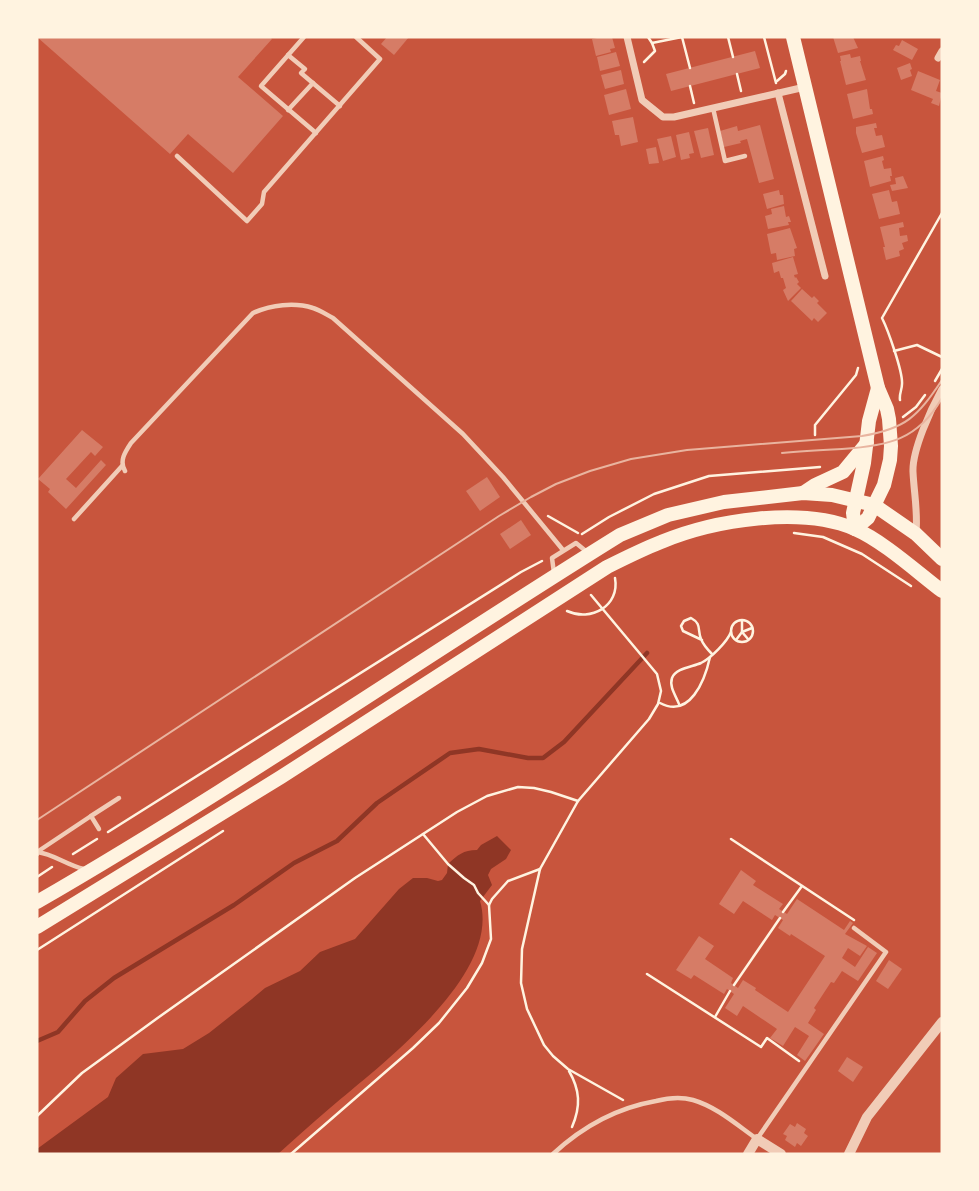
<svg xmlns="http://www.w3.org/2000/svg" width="979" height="1191" viewBox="0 0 979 1191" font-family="Quicksand,sans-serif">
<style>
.water{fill:#8f3625}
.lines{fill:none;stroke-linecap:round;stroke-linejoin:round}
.stream{stroke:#8f3625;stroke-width:4.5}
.building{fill:#d67c66}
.path{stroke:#fff3e0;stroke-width:2.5}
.service{stroke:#f1ccb7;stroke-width:4.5}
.minor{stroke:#f1ccb7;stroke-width:7}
.tertiary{stroke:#f1ccb7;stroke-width:10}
.primary{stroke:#fff3e0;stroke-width:14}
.tram{stroke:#e9b49f;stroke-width:2}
</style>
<rect width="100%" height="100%" fill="#c8553d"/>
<path class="water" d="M497,836l14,14 -5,9 -15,10 -3,6 4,10 -12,16c22,74 -101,165 -150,207 -18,15 -35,31 -52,46h-241v-5l71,-52 8,-19 27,-24 40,-5 26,-16 43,-34 13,-11 35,-17 20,-19 35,-13 44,-50 14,-11h14l11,3 4,-1 5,-7 1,-9c10,-9 15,-14 29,-14l4,-5z"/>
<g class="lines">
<polyline class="stream" points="37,1041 58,1032 85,1001 114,978 234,905 294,863 337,841 377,803 450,753 479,749 528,758 543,758 564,742 647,653"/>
</g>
<g class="building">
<polygon points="37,37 270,37 272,39 238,77 283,116 233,173 188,134 170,154"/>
<polygon points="387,37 409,37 394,55 381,44"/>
<polygon points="602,37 612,37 615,48 610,49 611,52 596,56 592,39"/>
<polygon points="833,37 853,37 858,48 838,53"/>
<polygon points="902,40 918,49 912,60 893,50 896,45 899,46"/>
<polygon points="755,51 760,68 671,91 666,74"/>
<polygon points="616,52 620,66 600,71 597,57"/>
<polygon points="850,54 851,58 860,56 861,61 860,61 866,80 846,85 840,61 841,61 840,56"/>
<polygon points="910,63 912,69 910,70 912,76 901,80 897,68"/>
<polygon points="621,70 624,84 605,89 601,75"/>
<polygon points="918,71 940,80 936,91 942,93 939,106 931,103 933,99 911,90"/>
<polygon points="626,89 631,109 609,115 604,95"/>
<polygon points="867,89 870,109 872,109 873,114 853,119 847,94"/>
<polygon points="633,117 638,142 621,146 619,135 615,135 612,121"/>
<polygon points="876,123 877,128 874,128 876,136 882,135 885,147 862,153 856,133 856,127"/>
<polygon points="760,125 774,179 759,183 747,139 740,141 741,143 724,147 720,131 737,126 738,131"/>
<polygon points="708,128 714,155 701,158 694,131"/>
<polygon points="689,132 694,153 689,154 690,158 681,160 676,135"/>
<polygon points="671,136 676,157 663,161 657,139"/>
<polygon points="656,147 659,163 649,164 646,149"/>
<polygon points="883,156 884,160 882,161 884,169 891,168 892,176 890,176 891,181 870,187 864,161"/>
<polygon points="903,176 908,188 892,191 890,185 896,184 895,178"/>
<polygon points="779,190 780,195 783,195 784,204 767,209 763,194"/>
<polygon points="889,190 892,202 897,201 900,214 879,219 872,194"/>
<polygon points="784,206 786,217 789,216 791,222 788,222 789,225 768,229 765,216 772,214 771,209"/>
<polygon points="903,222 904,227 899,228 900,236 907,235 908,241 902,243 904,249 899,251 900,256 886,260 883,247 885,247 880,227"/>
<polygon points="790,228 797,248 794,249 795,256 777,260 776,253 771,254 767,234"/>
<polygon points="793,257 798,274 794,275 795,278 796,277 799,282 797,284 801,288 788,301 783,290 786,288 783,278 781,278 779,271 774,273 772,263"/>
<polygon points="802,289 812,298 814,296 819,301 817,303 827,313 818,322 814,318 812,321 791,301"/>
<polygon points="82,430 103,447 95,456 91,452 66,479 76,488 101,460 106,465 66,509 48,492 50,489 38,479"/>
<polygon points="487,477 500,497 480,511 466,491"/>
<polygon points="521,520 531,535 510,549 500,534"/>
<polygon points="741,870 756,881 753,885 783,904 779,909 787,914 797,899 844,930 850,921 853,923 845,934 867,946 860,956 848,948 842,958 855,967 868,947 877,953 858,981 842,971 834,983 831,982 814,1008 816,1010 808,1023 824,1034 805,1061 797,1055 809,1036 795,1027 783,1046 770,1038 777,1029 743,1006 737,1016 725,1008 734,994 727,989 724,994 694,975 691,979 676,970 699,936 714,946 705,959 733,978 731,983 738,988 743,980 756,988 755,990 788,1012 825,956 791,934 790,936 778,928 783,920 775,915 772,920 743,901 734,914 719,904"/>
<polygon points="889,960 902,969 888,989 876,981"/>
<polygon points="847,1057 863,1067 853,1082 838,1071"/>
<polygon points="797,1123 806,1129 804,1133 808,1136 801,1146 797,1143 795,1147 785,1140 787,1136 783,1134 790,1124 795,1127"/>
</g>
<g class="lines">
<g class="path">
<polyline points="682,37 690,68"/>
<polyline points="728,37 733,57"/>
<polyline points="764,37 776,83"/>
<polyline points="652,43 682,37"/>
<polyline points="644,62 655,51 652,43 648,37"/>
<polyline points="737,74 741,91"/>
<polyline points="777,81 785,74 786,71"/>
<polyline points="690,86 694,103"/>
<polyline points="894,351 917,345 942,357"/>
<polyline points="935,381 942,369"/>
<path d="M900,400c-1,-6 2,-10 2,-16 1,-12 -14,-54 -20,-66l60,-105"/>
<polyline points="903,417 916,407 925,395"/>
<polyline points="815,435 815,425 856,375 858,368"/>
<polyline points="548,516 578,533"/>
<polyline points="794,533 823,537 862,554 911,586"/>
<polyline points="582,534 609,517 654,494 709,476 820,467"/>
<polyline points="591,595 657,674 661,691 658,704 649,719 578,801 540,869 522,949 521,983 527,1009 544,1045 553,1056 568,1069 623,1100"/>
<path d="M567,611c24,11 53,-5 48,-33"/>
<circle cx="742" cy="631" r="11"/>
<polyline points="742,621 742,632 748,639"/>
<path d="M702,640l-19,-9 -2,-5 3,-5 7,-3c11,6 6,11 10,21 2,5 7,11 11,15"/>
<polyline points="736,640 742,632 752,628"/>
<path d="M660,703c30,16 45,-23 50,-46"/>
<path d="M679,704c-3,-8 -10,-17 -7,-26 4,-10 20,-11 29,-15 10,-5 26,-21 30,-31"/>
<polyline points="108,832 521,572 542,561"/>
<polyline points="423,834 448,864 464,878 474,885 478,893 489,905"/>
<polyline points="731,839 854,920"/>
<polyline points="73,854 97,839"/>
<polyline points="37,877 52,867"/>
<polyline points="783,912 802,886"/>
<polyline points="37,950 223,831"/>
<polyline points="647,974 761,1047 767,1038 799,1061"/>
<polyline points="734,985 780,918"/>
<polyline points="715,1017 730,991"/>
<path d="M569,1071c11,19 12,35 3,56"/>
<polyline points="37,1116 82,1073 159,1017 355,878 457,812 487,796 518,787 534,788 551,792 578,801"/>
<polyline points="291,1154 413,1048 439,1023 467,988 482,963 491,939 489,905 492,899 508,881 540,869"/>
</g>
<g class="service">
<polyline points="304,37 261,86 316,133"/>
<polyline points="288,55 305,69 301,73 340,106"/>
<polyline points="713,108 725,161 745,156"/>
<polyline points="288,110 313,83"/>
<polyline points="177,156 247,221 262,204 264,192 380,59 356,37"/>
<path d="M125,471c-6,-10 0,-19 6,-28l122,-130c18,-8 41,-11 60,-5 7,2 14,7 20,10l130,116 40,43 60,73"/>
<polyline points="74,519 122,466"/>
<polyline points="554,573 552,558 576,543 587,552"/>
<polyline points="91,816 119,798"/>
<path d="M37,852c17,2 29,13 47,17"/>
<polyline points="37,854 37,852 91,816 99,829"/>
<path d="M553,1154c29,-27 63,-46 103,-53 12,-3 26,-4 37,-1 24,7 44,25 64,39l129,-187 -32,-24"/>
</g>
<g class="minor">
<polyline points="627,37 642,100 663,117 674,117 805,87"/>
<polyline points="938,58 942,51"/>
<polyline points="778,93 825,276"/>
<path d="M916,533c2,-21 -2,-40 -3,-61 -1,-22 18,-63 29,-83"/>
</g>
<g class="tertiary">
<polyline points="748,1154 757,1139 781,1154"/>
<polyline points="849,1154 867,1117 942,1022"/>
</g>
<g class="primary">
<polyline points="793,37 878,388 887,409 889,419 891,446 890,460 884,485 868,518 855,529"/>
<polyline points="803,493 815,485 843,472 867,443"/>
<polyline points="855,529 853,513 864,463 869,421 878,388"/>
<path d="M37,902c199,-115 388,-246 583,-367l48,-20 56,-13 79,-9 29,2 42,10 42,29 26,25"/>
<path d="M37,927l244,-150 326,-210c18,-9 36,-18 54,-25 53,-22 140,-36 194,-13 28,12 62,43 87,62"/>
</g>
<g class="tram">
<path d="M782,453c20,-2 40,-3 60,-4 46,-3 76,-9 100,-51"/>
<path d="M37,820l462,-304 32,-19 25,-13 34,-13 41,-12 56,-9 175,-14c44,-7 56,-20 80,-56"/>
</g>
</g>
<rect width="979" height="1191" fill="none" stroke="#fff3e0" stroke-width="77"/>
</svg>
